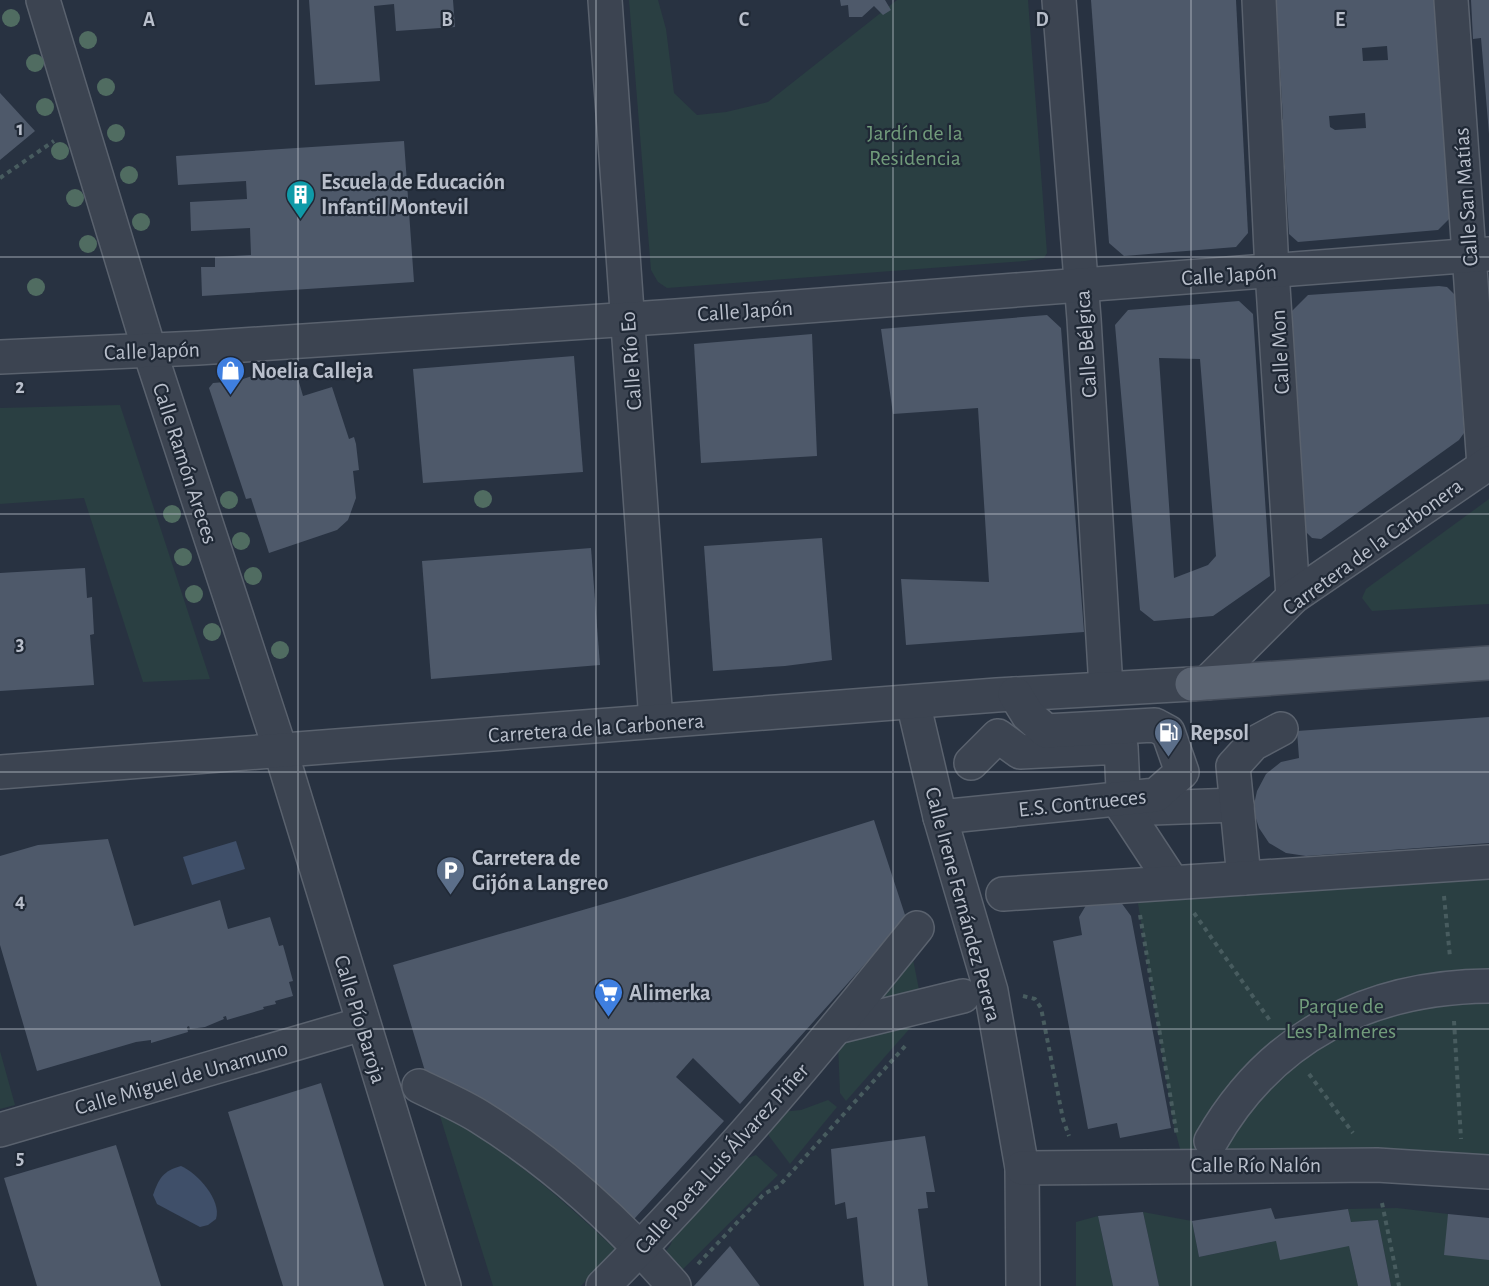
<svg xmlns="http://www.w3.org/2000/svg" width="1489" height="1286" viewBox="0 0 1489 1286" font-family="'Alegreya Sans',sans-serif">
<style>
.green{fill:#2a3f42}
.water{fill:#3f4f69}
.building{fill:#4e596a;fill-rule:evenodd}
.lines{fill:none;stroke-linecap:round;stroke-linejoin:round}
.minor-casing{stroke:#5a626e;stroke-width:36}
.major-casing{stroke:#454d5a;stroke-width:36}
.path{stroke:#485c5f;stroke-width:4;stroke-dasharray:4.5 4.5;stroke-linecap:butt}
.minor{stroke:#3c4451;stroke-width:33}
.major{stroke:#5a6371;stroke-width:33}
.tree{fill:#506c61}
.grid{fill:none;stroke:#b9bfcb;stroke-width:1.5;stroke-opacity:0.55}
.labels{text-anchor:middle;stroke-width:4.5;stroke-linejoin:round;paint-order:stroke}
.park-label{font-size:22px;fill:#719b7b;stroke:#202936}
.poi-label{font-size:22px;font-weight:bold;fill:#b9bfcb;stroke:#202936;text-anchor:start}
.street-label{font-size:22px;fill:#b9bfcb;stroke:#202936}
.grid-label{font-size:20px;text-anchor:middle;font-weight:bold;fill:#b9bfcb;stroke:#202936;stroke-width:4.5;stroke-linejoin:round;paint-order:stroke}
</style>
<rect width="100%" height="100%" fill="#283241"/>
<g class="green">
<polygon points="629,0 658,0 666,29 674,93 697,115 726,112 768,102 897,0 1028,0 1047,253 1044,258 1025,261 667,288 658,282 651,270"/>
<polygon points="120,405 210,679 143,682 84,498 0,504 0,408"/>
<polygon points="1489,499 1489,604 1372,611 1362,598 1366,589"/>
<polygon points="1489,862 1489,1172 1184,1164 1174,1126 1135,885"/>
<polygon points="912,954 921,1000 864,1014"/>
<polygon points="919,1018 846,1101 840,1093 838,1044"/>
<polygon points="0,1051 15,1105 0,1109"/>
<polygon points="828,1100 837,1107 790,1164 769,1136 765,1123 771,1113 801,1110"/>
<path d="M439,1113c66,35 122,85 176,136l-34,37h-88z"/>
<polygon points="756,1155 778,1175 673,1279 659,1261 671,1244 678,1222 723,1186 745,1159"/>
<polygon points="1397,1208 1448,1214 1489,1260 1489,1286 1391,1286 1378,1220 1351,1222 1348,1209"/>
<polygon points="1143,1212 1192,1221 1199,1257 1276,1241 1349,1246 1358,1286 1159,1286"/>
<polygon points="1098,1216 1113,1286 1076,1286 1076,1222"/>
</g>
<g class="water">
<polygon points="236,841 245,869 192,885 183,857"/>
<path d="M181,1166c16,7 41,34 35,53l-8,6 -8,2 -43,-23 -4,-9c6,-17 10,-24 28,-29z"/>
</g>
<g class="building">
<polygon points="309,0 453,0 455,27 396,31 394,4 374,6 380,81 315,85"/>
<polygon points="840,0 885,0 891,10 883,15 874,6 862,17 849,17 848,5 841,6"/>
<polygon points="1091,0 1236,0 1248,233 1236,247 1124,256 1109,243"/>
<path d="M1276,0h162l14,216 -14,14 -140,12 -9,-8 -5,-82 -2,-3 -2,-27 3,-3zM1387,46l1,14 -25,1 -1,-13zM1365,113l1,15 -31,2 -5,-3 -1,-11z"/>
<polygon points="1471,0 1489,0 1489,134 1481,38 1473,39"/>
<polygon points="0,93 35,131 0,160"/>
<polygon points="404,141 414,282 202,296 201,267 215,267 215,257 251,255 250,228 191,231 190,202 247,199 246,181 178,185 176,156"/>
<polygon points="1439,286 1447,287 1455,295 1464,433 1459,440 1321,539 1312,538 1305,531 1292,311 1308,295"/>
<path d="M1239,301l14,13 17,262 -57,40 -59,5 -14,-11 -25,-285 13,-15zM1159,358l41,1 16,197 -8,9 -34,13z"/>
<polygon points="1047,315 1061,328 1084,632 906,645 901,579 989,582 978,408 893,414 881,329"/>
<polygon points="812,334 817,456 701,463 694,344"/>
<polygon points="574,356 583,472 423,483 413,369"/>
<polygon points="296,372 303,396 332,387 349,439 354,437 356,444 359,470 353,471 356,498 348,520 337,530 269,553 251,498 246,499 209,388 213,383 237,381 252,376 253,380 267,375 267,379 279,375 279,378"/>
<polygon points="822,538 832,660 785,666 713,671 704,546"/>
<polygon points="591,548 600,665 431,679 422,561"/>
<polygon points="85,568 87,598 92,597 94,634 90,635 94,685 0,691 0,573"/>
<polygon points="1489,717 1489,843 1306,856 1286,853 1269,843 1259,828 1253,809 1257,791 1266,774 1281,762 1299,758 1297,731"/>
<polygon points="874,820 906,918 740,1104 693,1058 676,1077 724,1121 624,1230 431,1091 393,965 624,898"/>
<polygon points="108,839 134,926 220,900 228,929 270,917 279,946 283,945 293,981 289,982 293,996 275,1001 276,1004 263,1007 264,1009 227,1020 226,1016 223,1017 224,1019 205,1027 190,1029 189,1026 187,1027 188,1032 151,1043 151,1040 136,1042 37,1071 0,945 0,856 38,845"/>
<polygon points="1120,901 1131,916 1171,1128 1120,1138 1117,1123 1088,1129 1053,941 1082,935 1079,917 1088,902"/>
<polygon points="321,1083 365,1224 384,1286 283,1286 228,1112"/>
<polygon points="925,1136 935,1192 926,1192 928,1208 918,1209 928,1286 864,1286 857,1217 847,1219 845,1202 835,1205 831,1149"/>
<polygon points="116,1145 161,1286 37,1286 4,1178"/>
<polygon points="1271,1208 1275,1219 1348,1209 1351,1222 1378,1220 1391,1286 1358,1286 1349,1246 1280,1260 1276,1241 1199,1257 1192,1221"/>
<polygon points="1143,1212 1159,1286 1113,1286 1098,1216"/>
<polygon points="1448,1214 1489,1218 1489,1260 1444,1255"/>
<polygon points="730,1246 760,1286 694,1286"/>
</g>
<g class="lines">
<defs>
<g id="minor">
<polyline points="43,0 149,349 281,752 444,1286"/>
<polyline points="605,0 656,721"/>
<polyline points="1059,0 1084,319 1106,688"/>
<polyline points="1259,0 1272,271 1293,597"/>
<polyline points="1451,0 1484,466"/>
<polyline points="0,357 198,348 676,316 1489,254"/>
<polyline points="1207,683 1293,597 1489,463"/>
<polyline points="913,702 940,817 991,991 1022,1168 1023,1286"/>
<polyline points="971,763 998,736 1020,752 1121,747 1124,809 1237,805"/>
<polyline points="0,772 997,695 1192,684"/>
<polyline points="1124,809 1172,882"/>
<polyline points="940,817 1156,795 1182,772 1168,732 1155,725 1046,731 1028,715 1015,694"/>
<polyline points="1244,878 1233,766 1253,744 1281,729"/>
<polyline points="1003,894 1489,862"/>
<polyline points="837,1027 963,996"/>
<path d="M419,1086c20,10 42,19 61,31 72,45 139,106 194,169"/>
<polyline points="0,1130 362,1024"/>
<path d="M1211,1141c60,-105 158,-154 278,-155"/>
<polyline points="1022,1168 1377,1165 1489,1172"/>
<path d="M603,1286c112,-112 215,-235 314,-358"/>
</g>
<polyline id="major" points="1192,684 1489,663"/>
</defs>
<use href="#minor" class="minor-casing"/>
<use href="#major" class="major-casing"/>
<g class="path">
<polyline points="0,178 54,141"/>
<polyline points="1444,896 1450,957"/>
<polyline points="1194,913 1271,1022"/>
<polyline points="1140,915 1177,1136"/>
<polyline points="1023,996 1035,999 1041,1008 1063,1119 1069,1136"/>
<polyline points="1454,1021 1461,1139"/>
<polyline points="1309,1074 1353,1133"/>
<polyline points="1382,1203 1399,1286"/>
<polyline points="698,1264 764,1194 779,1186 907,1044"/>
</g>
<use href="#minor" class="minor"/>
<use href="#major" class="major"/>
</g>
<g class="tree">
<circle cx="11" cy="18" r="9"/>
<circle cx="88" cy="40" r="9"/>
<circle cx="35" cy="63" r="9"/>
<circle cx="106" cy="87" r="9"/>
<circle cx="45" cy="107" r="9"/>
<circle cx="116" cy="133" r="9"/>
<circle cx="60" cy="151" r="9"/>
<circle cx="129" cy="175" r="9"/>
<circle cx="75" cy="198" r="9"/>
<circle cx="141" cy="222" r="9"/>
<circle cx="88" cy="244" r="9"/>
<circle cx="36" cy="287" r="9"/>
<circle cx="483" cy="499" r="9"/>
<circle cx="229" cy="500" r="9"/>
<circle cx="172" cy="514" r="9"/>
<circle cx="241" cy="541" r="9"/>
<circle cx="183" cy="557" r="9"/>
<circle cx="253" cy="576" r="9"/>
<circle cx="194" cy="594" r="9"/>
<circle cx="212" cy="632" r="9"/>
<circle cx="280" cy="650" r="9"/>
</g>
<path class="grid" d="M298,0v1286M596,0v1286M893,0v1286M1191,0v1286M0,257h1489M0,514h1489M0,772h1489M0,1029h1489"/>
<defs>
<symbol id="building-pin" viewBox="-11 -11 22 30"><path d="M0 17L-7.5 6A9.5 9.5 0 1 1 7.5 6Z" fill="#0f9aa8" stroke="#202936"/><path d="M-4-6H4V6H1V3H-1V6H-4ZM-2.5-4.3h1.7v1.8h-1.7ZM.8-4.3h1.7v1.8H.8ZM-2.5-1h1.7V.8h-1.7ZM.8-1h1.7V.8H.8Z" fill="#fff"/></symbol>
<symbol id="shop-pin" viewBox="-11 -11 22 30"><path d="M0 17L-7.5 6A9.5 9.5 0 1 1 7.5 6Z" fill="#3f7fe0" stroke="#202936"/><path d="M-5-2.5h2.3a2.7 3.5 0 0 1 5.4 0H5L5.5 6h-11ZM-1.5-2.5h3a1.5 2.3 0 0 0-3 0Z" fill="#fff"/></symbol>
<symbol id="fuel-pin" viewBox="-11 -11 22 30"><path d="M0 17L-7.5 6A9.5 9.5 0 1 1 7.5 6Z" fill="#5c6f8a" stroke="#202936"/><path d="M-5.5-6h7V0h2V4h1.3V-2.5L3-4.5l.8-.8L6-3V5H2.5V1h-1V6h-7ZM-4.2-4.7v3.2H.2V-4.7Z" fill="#fff"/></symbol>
<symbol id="parking-pin" viewBox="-11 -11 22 30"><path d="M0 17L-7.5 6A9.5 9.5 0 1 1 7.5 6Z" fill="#5c6f8a" stroke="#202936"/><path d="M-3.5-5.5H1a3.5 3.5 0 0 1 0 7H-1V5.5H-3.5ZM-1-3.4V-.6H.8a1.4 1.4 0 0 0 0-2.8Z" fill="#fff"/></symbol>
<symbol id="supermarket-pin" viewBox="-11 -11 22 30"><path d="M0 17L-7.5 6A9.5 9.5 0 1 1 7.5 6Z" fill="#3f7fe0" stroke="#202936"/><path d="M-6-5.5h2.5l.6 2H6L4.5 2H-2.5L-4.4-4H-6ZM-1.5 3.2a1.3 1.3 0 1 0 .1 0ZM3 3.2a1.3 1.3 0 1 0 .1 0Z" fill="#fff"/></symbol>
</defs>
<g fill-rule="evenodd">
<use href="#building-pin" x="284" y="178" width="33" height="45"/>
<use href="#shop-pin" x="214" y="354" width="33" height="45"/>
<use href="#fuel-pin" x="1152" y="716" width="33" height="45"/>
<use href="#parking-pin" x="434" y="854" width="33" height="45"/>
<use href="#supermarket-pin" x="592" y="976" width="33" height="45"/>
</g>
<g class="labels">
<g class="park-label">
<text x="915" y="140">Jardín de la<tspan x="915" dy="25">Residencia</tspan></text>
<text x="1341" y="1013">Parque de<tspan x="1341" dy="25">Les Palmeres</tspan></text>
</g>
<g class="poi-label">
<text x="321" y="189">Escuela de Educación<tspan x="321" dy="25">Infantil Montevil</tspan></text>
<text x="251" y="378">Noelia Calleja</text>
<text x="1190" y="740">Repsol</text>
<text x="472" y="865">Carretera de<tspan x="472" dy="25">Gijón a Langreo</tspan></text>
<text x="629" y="1000">Alimerka</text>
</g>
<g class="street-label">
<text transform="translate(1465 197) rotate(-94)" y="8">Calle San Matías</text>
<text transform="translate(1229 274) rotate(-4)" y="8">Calle Japón</text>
<text transform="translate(745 310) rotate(-4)" y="8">Calle Japón</text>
<text transform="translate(1085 344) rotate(-94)" y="8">Calle Bélgica</text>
<text transform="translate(152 350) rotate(-2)" y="8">Calle Japón</text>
<text transform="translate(1279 352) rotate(-93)" y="8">Calle Mon</text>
<text transform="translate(630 361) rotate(-94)" y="8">Calle Río Eo</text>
<text transform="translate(186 463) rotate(72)" y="8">Calle Ramón Areces</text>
<text transform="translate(1372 546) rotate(-36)" y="8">Carretera de la Carbonera</text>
<text transform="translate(596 727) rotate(-4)" y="8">Carretera de la Carbonera</text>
<text transform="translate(1082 802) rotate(-6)" y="8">E.S. Contrueces</text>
<text transform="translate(964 904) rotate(75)" y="8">Calle Irene Fernández Perera</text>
<text transform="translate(361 1019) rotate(73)" y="8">Calle Pío Baroja</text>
<text transform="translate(181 1077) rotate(-16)" y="8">Calle Miguel de Unamuno</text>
<text transform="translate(721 1158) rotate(-48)" y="8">Calle Poeta Luis Álvarez Piñer</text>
<text x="1256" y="1172">Calle Río Nalón</text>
</g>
</g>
<g class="grid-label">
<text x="149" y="26">A</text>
<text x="447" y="26">B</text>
<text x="744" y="26">C</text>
<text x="1042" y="26">D</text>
<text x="1340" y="26">E</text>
<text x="20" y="135">1</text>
<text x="20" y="393">2</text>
<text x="20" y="650">3</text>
<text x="20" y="907">4</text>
<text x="20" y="1164">5</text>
</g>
</svg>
